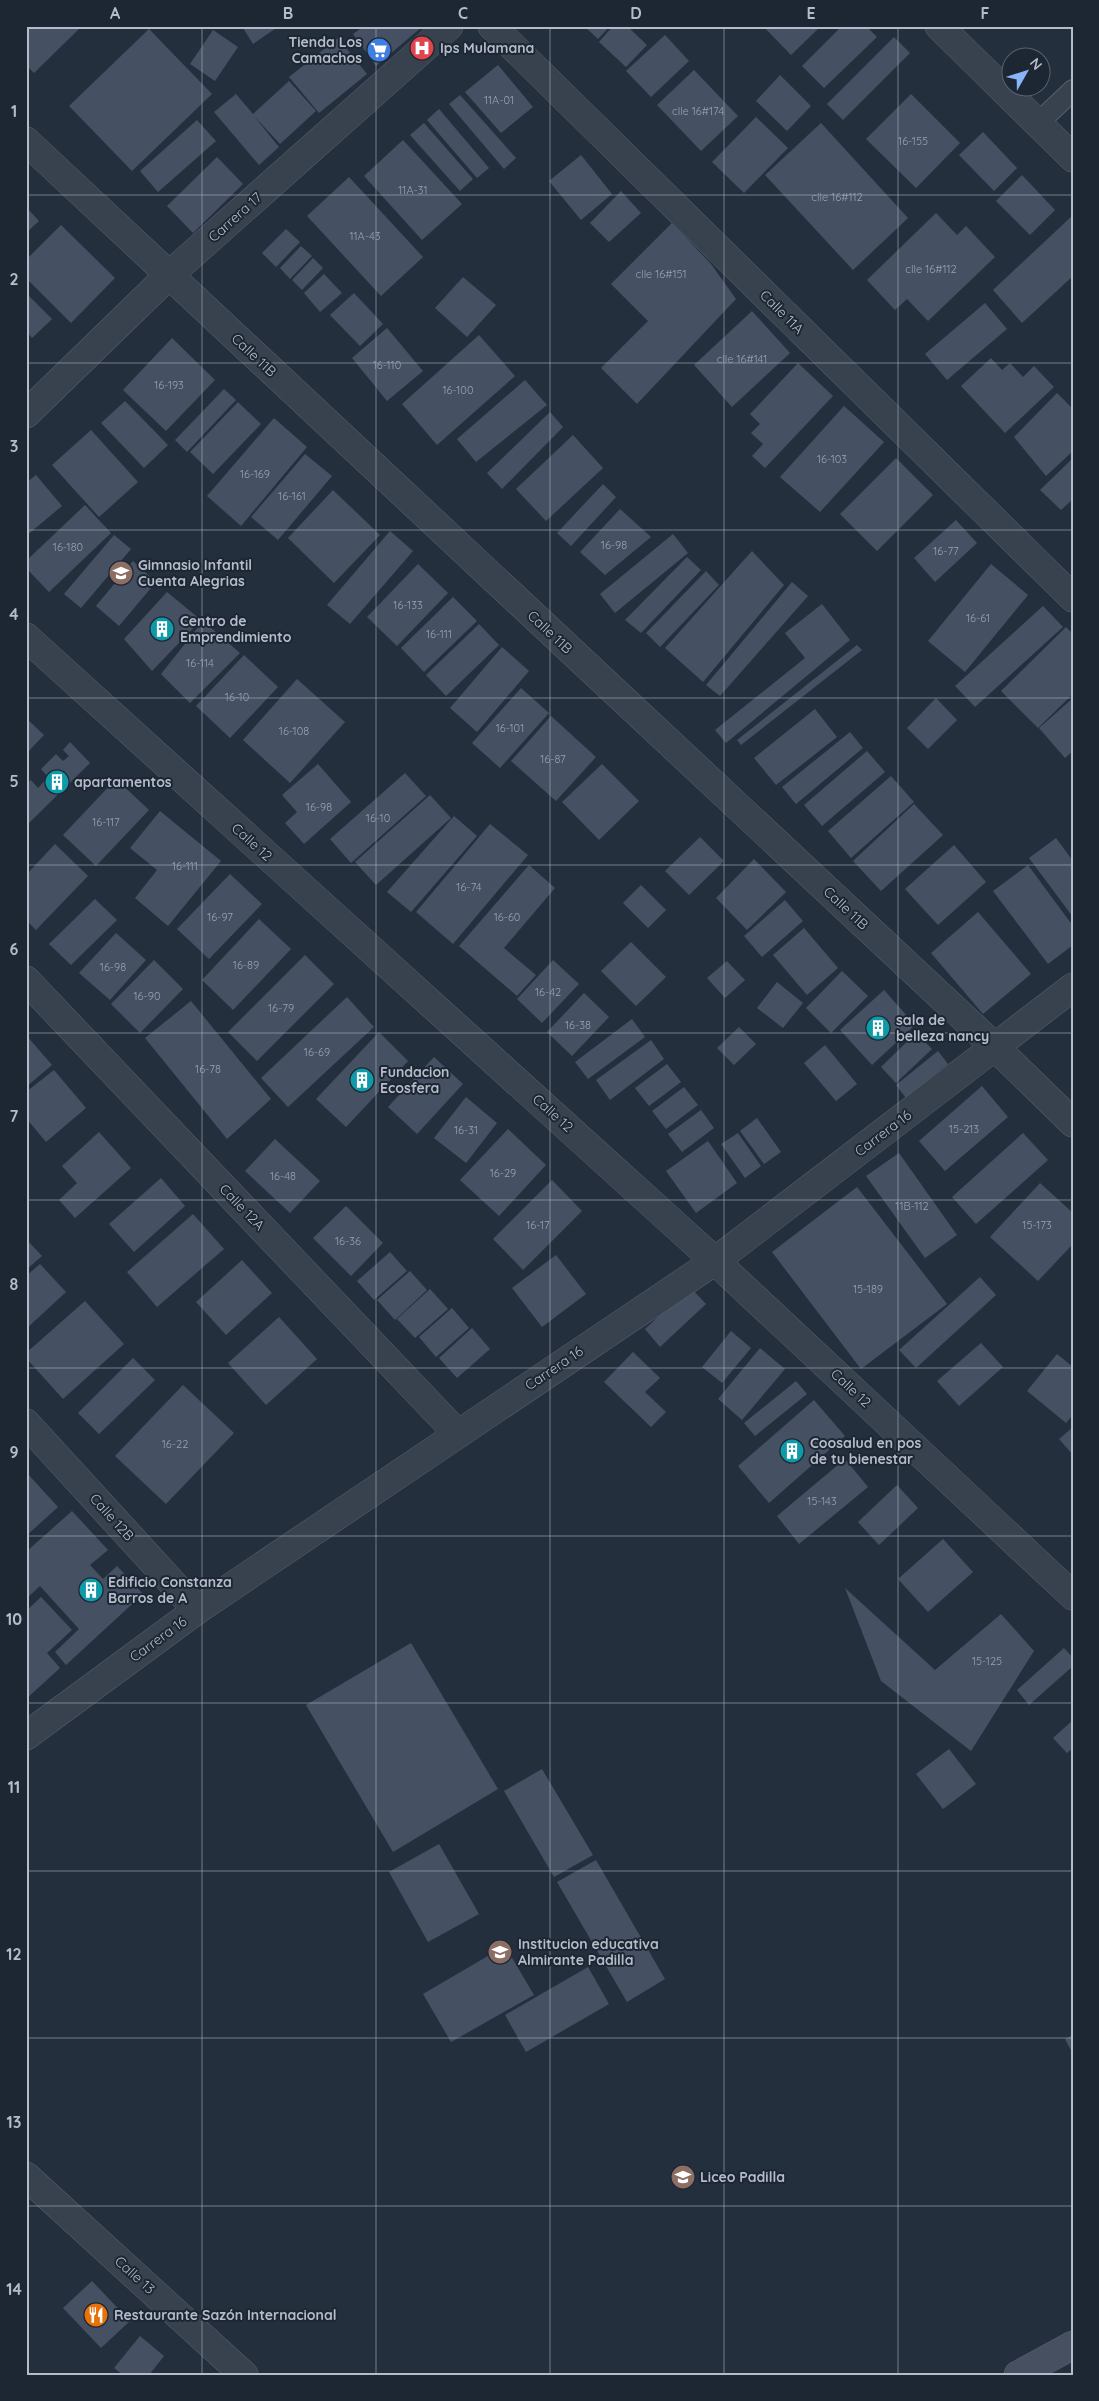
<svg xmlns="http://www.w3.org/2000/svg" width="1099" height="2401" viewBox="0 0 1099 2401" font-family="Quicksand,sans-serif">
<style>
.building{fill:#455162}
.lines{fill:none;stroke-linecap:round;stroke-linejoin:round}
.lane-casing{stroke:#565f6c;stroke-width:22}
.street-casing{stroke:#565f6c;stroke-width:29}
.secondary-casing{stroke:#565f6c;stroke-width:29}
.lane{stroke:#38414e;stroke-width:20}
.street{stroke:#38414e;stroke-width:28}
.secondary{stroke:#465061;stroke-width:28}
.grid{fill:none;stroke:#b4bcc9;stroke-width:1;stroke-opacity:0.55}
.labels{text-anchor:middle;stroke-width:4;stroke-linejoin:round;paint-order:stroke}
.number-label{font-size:11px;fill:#98a1af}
.poi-label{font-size:14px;font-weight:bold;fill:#b4bcc9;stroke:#1d2633;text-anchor:start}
.street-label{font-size:14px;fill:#b4bcc9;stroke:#1d2633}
.neatline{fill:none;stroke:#b4bcc9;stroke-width:2}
.grid-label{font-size:16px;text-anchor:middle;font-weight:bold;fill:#b4bcc9}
</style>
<rect width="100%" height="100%" fill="#242f3e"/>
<g class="building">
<polygon points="30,26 82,26 34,73 26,65 26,30"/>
<polygon points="242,26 279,26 253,44"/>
<polygon points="364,26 423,26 376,66 353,34"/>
<polygon points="584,26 610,26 598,39"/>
<polygon points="613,26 627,26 647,45 626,67 599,42"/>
<polygon points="763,26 821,26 791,55"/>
<polygon points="842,26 866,26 877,37 824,88 802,66"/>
<polygon points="149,29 212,94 132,171 69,106"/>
<polygon points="213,30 238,47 215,81 190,64"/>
<polygon points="665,35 689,61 651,97 626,71"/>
<polygon points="894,37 910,53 843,120 827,104"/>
<polygon points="338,38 367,74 319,113 289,77"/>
<polygon points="498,65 533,107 501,133 465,92"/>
<polygon points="694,70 738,116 701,151 657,105"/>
<polygon points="780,75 811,106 787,131 756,101"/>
<polygon points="289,81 316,111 280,144 254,116 279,147 259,165 214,112 236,94 253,114"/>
<polygon points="911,94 960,143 916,188 866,139"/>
<polygon points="460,95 516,158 504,169 449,104"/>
<polygon points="439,109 489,168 477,178 427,120"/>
<polygon points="756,117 788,148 744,193 712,162"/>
<polygon points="197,120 216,141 158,192 140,171"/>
<polygon points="424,123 473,179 460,191 410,135"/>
<polygon points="821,123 908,218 853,270 765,175"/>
<polygon points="983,132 1017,168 994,191 959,155"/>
<polygon points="403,140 462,204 422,240 364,176"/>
<polygon points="581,155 612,194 581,220 549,181"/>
<polygon points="217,157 243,184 193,233 167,206"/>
<polygon points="1022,175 1055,210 1030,235 996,201"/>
<polygon points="349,177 423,257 381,296 307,216"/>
<polygon points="621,191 641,213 609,242 590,223"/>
<polygon points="26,207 39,221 26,233"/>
<polygon points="936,213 957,235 966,226 995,257 928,321 907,299 895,310 867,280"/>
<polygon points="1073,215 1073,276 1022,323 993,290"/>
<polygon points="672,223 711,264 736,299 637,404 601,368 648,321 611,284"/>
<polygon points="61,225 115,278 71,323 26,278 26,260"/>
<polygon points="286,229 300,242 276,267 262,253"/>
<polygon points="301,246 312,256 290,279 280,268"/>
<polygon points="313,258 323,268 302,290 292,280"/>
<polygon points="324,274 342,293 320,312 304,293"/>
<polygon points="463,277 496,305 467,337 435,308"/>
<polygon points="26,293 52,319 32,338 26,331"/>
<polygon points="354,293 383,324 360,346 330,315"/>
<polygon points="985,303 1007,329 947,380 925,354"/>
<polygon points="752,311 790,353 732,407 694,365"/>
<polygon points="387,328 423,371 387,401 352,358"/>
<polygon points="479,335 515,376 437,445 402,404"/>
<polygon points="172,338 215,380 166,431 123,390"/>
<polygon points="991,358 1002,370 1010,363 1023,377 1034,366 1054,387 1005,433 961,386"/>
<polygon points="798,363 833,396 765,468 752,456 763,444 751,433 760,424 750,414"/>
<polygon points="525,380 547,405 476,462 457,439"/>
<polygon points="224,389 236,400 187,452 175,440"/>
<polygon points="1057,393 1073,409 1073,451 1046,476 1014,437"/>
<polygon points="125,401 168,445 144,468 101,423"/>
<polygon points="238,402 261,424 213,474 190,452"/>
<polygon points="844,406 884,442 820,512 780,477"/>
<polygon points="550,412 563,427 502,489 487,473"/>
<polygon points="274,418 307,447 241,526 207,496"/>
<polygon points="91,430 138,482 99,517 52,465"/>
<polygon points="573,435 603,468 546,521 516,489"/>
<polygon points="305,454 332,476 278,540 251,517"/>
<polygon points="896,458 933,495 877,551 840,514"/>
<polygon points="1073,458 1073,499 1061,510 1040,490"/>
<polygon points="36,475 62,506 26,536 26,483"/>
<polygon points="603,484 616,497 571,546 557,533"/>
<polygon points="333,490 380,535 334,583 288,538"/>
<polygon points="85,505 111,533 49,592 26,568 26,561"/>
<polygon points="620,509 651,537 605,575 580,552"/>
<polygon points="956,520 977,543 935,582 914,558"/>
<polygon points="390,531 413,551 350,624 327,605"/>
<polygon points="673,534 688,553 615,613 600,594"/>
<polygon points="114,535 131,549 81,608 64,594"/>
<polygon points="752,551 784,585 703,682 665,648"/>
<polygon points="687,557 701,570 641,633 625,620"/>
<polygon points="133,561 156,582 119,626 96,606"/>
<polygon points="418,564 448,593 397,646 367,617"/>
<polygon points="991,564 1028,595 965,672 928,641"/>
<polygon points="706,571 719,585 660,647 646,633"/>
<polygon points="792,582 808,596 720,696 706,685"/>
<polygon points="167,592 201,620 152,671 124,639"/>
<polygon points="453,597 477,621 424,672 401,648"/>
<polygon points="822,604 850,640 726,743 715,730 805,658 785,633"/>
<polygon points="1043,606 1063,627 975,707 955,686"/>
<polygon points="203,621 240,653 190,703 161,674"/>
<polygon points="479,624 499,645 446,696 426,675"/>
<polygon points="1066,627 1073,634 1073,694 1038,728 1001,691"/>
<polygon points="857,645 862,650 741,745 737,740"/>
<polygon points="502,647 529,671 477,732 450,708"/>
<polygon points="244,655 278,687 230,738 196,706"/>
<polygon points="297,679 345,722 290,783 243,740"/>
<polygon points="521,688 549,713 500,768 472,743"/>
<polygon points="936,698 957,720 928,749 907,728"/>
<polygon points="1073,698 1073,751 1065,758 1039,728"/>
<polygon points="815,709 837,737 776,785 754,758"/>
<polygon points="551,716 596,757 556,801 511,761"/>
<polygon points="26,718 44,735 26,754"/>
<polygon points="850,732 863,748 796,804 782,787"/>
<polygon points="70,742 90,763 26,826 26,784 31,780 38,788 48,777 41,769 56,754 63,761 69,756 63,750"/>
<polygon points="867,751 885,772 822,826 804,805"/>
<polygon points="318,764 351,802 304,844 285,823 297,812 282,795"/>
<polygon points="602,764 639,801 599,840 562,802"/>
<polygon points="405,773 426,796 351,863 330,839"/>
<polygon points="891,776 914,802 851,858 828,831"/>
<polygon points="116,779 149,810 96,866 63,835"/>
<polygon points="430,795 451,818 376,885 355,862"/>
<polygon points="914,804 943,835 881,891 853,861"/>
<polygon points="160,811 221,861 168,926 135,898 157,870 130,848"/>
<polygon points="454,816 477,836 411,912 387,892"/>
<polygon points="490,824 528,855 453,944 416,912"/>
<polygon points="700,837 724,861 689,895 665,871"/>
<polygon points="1056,838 1073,861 1073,917 1029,858"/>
<polygon points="55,844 88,876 36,930 26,920 26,875"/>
<polygon points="954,845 986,882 938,925 905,889"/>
<polygon points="754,859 786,892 747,930 716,898"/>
<polygon points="529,865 555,888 504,948 536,975 517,996 459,946"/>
<polygon points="1028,865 1073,926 1073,945 1048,964 993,891"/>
<polygon points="230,874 262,904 209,959 177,929"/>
<polygon points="641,885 666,910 648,928 623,903"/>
<polygon points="95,899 117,920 71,965 49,944"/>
<polygon points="785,900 803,921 762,957 744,936"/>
<polygon points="978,912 1031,974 983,1014 931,953"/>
<polygon points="259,919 291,949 233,1010 202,980"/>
<polygon points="804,928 838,968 807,995 773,955"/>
<polygon points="116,933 146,960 110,1000 79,973"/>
<polygon points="631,942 666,977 636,1006 601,971"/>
<polygon points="305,955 334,984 257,1061 228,1032"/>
<polygon points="154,960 183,989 140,1033 111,1004"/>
<polygon points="553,960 579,984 542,1023 517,999"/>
<polygon points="727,961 745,980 725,998 707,978"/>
<polygon points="842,971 868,996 831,1033 806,1008"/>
<polygon points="777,982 803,1003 783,1028 757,1008"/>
<polygon points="884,990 915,1025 872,1065 840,1030"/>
<polygon points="584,993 609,1017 572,1056 547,1032"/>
<polygon points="347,997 374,1027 288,1107 261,1078"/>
<polygon points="191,1001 271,1099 227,1139 145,1038"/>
<polygon points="632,1019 645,1037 588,1079 575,1062"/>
<polygon points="739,1027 756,1044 734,1065 717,1048"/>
<polygon points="379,1032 408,1061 346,1127 316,1099"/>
<polygon points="916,1033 932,1049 896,1083 881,1067"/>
<polygon points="26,1035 52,1065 26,1087"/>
<polygon points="651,1040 664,1059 610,1100 596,1080"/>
<polygon points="825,1045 857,1084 836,1101 804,1063"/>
<polygon points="938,1051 948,1064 906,1098 896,1085"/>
<polygon points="434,1057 463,1084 417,1134 388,1107"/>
<polygon points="667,1064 681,1082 649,1106 635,1088"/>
<polygon points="54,1070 86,1108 46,1142 26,1118 26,1092"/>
<polygon points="982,1086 1008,1117 945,1171 919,1141"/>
<polygon points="684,1087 698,1105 666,1129 652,1111"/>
<polygon points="466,1097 497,1123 466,1163 434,1138"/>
<polygon points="701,1110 714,1128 682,1152 668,1134"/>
<polygon points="757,1118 781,1152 764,1164 740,1131"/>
<polygon points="508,1129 546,1165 499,1216 460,1180"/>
<polygon points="99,1132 131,1168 75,1218 59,1200 77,1183 62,1166"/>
<polygon points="738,1133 761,1166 745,1178 721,1144"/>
<polygon points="1023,1133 1048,1160 976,1224 952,1197"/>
<polygon points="275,1139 320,1181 290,1213 245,1171"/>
<polygon points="708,1141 737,1183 696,1213 666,1171"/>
<polygon points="899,1153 957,1235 925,1258 866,1176"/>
<polygon points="161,1178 185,1206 134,1252 109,1224"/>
<polygon points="552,1180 582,1211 523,1270 493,1239"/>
<polygon points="1040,1183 1073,1213 1073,1244 1038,1281 990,1237"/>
<polygon points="857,1187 947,1304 861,1369 772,1252"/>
<polygon points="346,1206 383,1243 351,1276 313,1238"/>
<polygon points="193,1214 224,1249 157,1307 127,1272"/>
<polygon points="26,1239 42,1256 26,1270"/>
<polygon points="390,1252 407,1271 374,1300 357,1281"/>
<polygon points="556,1255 586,1294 542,1327 512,1288"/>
<polygon points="242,1260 272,1293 226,1335 196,1302"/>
<polygon points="40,1264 66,1292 26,1329 26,1276"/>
<polygon points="410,1271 427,1290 395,1320 377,1300"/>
<polygon points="980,1277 996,1295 916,1368 899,1350"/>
<polygon points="690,1287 706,1304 660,1347 645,1329"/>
<polygon points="430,1289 448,1309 415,1338 397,1319"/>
<polygon points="85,1301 124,1344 63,1399 26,1358 26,1353"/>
<polygon points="452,1308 469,1328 436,1357 419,1337"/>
<polygon points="279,1317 317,1359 266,1405 228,1363"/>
<polygon points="472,1328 490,1349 457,1378 439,1358"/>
<polygon points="731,1331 751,1348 722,1383 702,1367"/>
<polygon points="981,1343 1003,1367 959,1406 937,1381"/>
<polygon points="760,1348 785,1369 742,1420 718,1399"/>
<polygon points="633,1352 660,1378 645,1392 666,1412 651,1427 604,1382"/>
<polygon points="1057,1354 1073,1367 1073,1415 1066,1423 1027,1391"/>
<polygon points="133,1358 155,1380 99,1434 78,1413"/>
<polygon points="796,1381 807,1394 755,1436 744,1423"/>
<polygon points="183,1385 234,1433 166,1504 115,1456"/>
<polygon points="814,1400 845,1436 769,1503 738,1466"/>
<polygon points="1073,1427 1073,1455 1059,1439"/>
<polygon points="845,1459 868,1487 799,1544 777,1516"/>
<polygon points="26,1472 58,1507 26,1536"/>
<polygon points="897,1485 918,1508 879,1545 858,1522"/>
<polygon points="72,1511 108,1550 90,1565 103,1579 117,1566 143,1594 66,1665 55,1652 79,1629 40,1586 26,1599 26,1552"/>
<polygon points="943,1539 973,1572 928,1612 898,1579"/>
<polygon points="845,1588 935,1670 1001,1614 1034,1651 971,1751 881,1681"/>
<polygon points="41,1597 72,1630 47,1653 60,1668 26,1699 26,1611"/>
<polygon points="411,1643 498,1789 393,1852 306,1705"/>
<polygon points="1064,1648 1073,1658 1073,1666 1029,1705 1017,1690"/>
<polygon points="1073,1720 1073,1748 1067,1753 1053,1738"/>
<polygon points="949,1749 976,1784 943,1809 916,1774"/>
<polygon points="542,1769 593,1855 554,1877 504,1791"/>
<polygon points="439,1844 479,1914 428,1942 389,1872"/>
<polygon points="596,1860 665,1979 627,2002 557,1882"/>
<polygon points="505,1946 534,1995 451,2042 423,1994"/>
<polygon points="588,1967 609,2004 526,2052 505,2015"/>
<polygon points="1073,2035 1073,2054 1065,2039"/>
<polygon points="92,2281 130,2321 101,2348 63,2308"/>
<polygon points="140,2336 164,2356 149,2375 123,2375 114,2368"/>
</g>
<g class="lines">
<defs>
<polyline id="lane" points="1038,123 1073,90"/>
<g id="street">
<polyline points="492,26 1073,598"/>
<polyline points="939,26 1073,158"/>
<polyline points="26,141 995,1047 1073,1123"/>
<polyline points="26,414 168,276 449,26"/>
<polyline points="26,637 715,1261 1073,1596"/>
<polyline points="26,980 457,1433"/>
<polyline points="26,1423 197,1610"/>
<polyline points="26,1736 197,1610 715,1261 1073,987"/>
<polyline points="26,2176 244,2375"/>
</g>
<polyline id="secondary" points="1018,2375 1073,2345"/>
</defs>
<use href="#lane" class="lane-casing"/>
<use href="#street" class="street-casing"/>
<use href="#secondary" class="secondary-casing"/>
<use href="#lane" class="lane"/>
<use href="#street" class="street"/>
<use href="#secondary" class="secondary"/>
</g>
<path class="grid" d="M202,26v2349M376,26v2349M550,26v2349M724,26v2349M898,26v2349M26,195h1047M26,363h1047M26,530h1047M26,698h1047M26,865h1047M26,1033h1047M26,1200h1047M26,1368h1047M26,1536h1047M26,1703h1047M26,1871h1047M26,2038h1047M26,2206h1047"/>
<defs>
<symbol id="hospital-disc" viewBox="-11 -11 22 22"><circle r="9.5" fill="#e0444e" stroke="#1d2633"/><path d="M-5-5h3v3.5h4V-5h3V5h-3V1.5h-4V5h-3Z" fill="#fff"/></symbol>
<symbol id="supermarket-disc" viewBox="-11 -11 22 22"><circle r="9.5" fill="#3f7fe0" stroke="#1d2633"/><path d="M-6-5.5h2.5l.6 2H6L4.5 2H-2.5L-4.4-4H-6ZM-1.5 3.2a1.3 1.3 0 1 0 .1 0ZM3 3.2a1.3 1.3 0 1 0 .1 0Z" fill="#fff"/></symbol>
<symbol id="school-disc" viewBox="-11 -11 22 22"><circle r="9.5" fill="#8d6e63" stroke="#1d2633"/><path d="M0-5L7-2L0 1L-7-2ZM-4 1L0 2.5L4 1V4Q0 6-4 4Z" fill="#fff"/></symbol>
<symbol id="building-disc" viewBox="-11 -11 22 22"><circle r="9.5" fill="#0f9aa8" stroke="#1d2633"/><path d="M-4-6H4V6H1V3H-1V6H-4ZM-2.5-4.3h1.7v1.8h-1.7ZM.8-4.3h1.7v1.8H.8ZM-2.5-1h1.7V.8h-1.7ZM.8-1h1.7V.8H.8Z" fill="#fff"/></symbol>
<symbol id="restaurant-disc" viewBox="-11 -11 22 22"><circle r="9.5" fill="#e8710a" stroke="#1d2633"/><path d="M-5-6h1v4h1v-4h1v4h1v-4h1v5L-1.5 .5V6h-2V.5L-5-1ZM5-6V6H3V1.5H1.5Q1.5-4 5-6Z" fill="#fff"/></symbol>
</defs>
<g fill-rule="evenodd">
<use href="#hospital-disc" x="408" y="34" width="28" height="28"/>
<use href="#supermarket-disc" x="365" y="36" width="28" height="28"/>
<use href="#school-disc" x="107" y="559" width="28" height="28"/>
<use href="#building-disc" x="148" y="615" width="28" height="28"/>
<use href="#building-disc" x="43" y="768" width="28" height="28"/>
<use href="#building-disc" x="864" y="1014" width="28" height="28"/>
<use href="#building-disc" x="348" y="1066" width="28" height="28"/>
<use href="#building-disc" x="778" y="1437" width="28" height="28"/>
<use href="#building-disc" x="77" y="1576" width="28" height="28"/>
<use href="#school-disc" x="486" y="1938" width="28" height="28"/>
<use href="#school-disc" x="669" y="2163" width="28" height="28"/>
<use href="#restaurant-disc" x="82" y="2301" width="28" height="28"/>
</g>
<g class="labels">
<g class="number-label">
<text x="499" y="104">11A-01</text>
<text x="698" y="115">clle 16#174</text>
<text x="913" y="145">16-155</text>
<text x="413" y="194">11A-31</text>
<text x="837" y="201">clle 16#112</text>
<text x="365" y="240">11A-43</text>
<text x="931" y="273">clle 16#112</text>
<text x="661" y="278">clle 16#151</text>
<text x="742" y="363">clle 16#141</text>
<text x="387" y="369">16-110</text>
<text x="169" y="389">16-193</text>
<text x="458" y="394">16-100</text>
<text x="832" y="463">16-103</text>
<text x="255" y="478">16-169</text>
<text x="292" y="500">16-161</text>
<text x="614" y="549">16-98</text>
<text x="68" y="551">16-180</text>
<text x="946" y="555">16-77</text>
<text x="408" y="609">16-133</text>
<text x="978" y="622">16-61</text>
<text x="439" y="638">16-111</text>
<text x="200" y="667">16-114</text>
<text x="237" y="701">16-10</text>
<text x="510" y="732">16-101</text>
<text x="294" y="735">16-108</text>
<text x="553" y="763">16-87</text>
<text x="319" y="811">16-98</text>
<text x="378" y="822">16-10</text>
<text x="106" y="826">16-117</text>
<text x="185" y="870">16-111</text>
<text x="469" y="891">16-74</text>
<text x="220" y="921">16-97</text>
<text x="507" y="921">16-60</text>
<text x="246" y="969">16-89</text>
<text x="113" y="971">16-98</text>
<text x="548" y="996">16-42</text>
<text x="147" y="1000">16-90</text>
<text x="281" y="1012">16-79</text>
<text x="578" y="1029">16-38</text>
<text x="317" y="1056">16-69</text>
<text x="208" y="1073">16-78</text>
<text x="964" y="1133">15-213</text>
<text x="466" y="1134">16-31</text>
<text x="503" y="1177">16-29</text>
<text x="283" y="1180">16-48</text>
<text x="912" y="1210">11B-112</text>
<text x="538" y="1229">16-17</text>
<text x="1037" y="1229">15-173</text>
<text x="348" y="1245">16-36</text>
<text x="868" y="1293">15-189</text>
<text x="175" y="1448">16-22</text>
<text x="822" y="1505">15-143</text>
<text x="987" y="1665">15-125</text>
</g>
<g class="poi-label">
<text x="362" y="47" text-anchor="end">Tienda Los<tspan x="362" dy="16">Camachos</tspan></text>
<text x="440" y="53">Ips Mulamana</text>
<text x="138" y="570">Gimnasio Infantil<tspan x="138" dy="16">Cuenta Alegrias</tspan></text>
<text x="180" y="626">Centro de<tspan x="180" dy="16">Emprendimiento</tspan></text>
<text x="74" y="787">apartamentos</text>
<text x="896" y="1025">sala de<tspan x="896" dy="16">belleza nancy</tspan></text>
<text x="380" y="1077">Fundacion<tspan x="380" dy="16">Ecosfera</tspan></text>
<text x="810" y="1448">Coosalud en pos<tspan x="810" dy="16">de tu bienestar</tspan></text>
<text x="108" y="1587">Edificio Constanza<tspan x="108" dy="16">Barros de A</tspan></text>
<text x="518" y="1949">Institucion educativa<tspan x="518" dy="16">Almirante Padilla</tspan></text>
<text x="700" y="2182">Liceo Padilla</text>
<text x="114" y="2320">Restaurante Sazón Internacional</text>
</g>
<g class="street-label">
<text transform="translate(235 217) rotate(-42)" y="5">Carrera 17</text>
<text transform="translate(782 312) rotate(45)" y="5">Calle 11A</text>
<text transform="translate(254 355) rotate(43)" y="5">Calle 11B</text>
<text transform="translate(550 632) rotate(43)" y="5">Calle 11B</text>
<text transform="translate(252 842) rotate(42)" y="5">Calle 12</text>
<text transform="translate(846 908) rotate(43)" y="5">Calle 11B</text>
<text transform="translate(553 1113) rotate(42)" y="5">Calle 12</text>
<text transform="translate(883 1133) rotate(-37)" y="5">Carrera 16</text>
<text transform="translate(242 1207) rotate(46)" y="5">Calle 12A</text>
<text transform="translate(554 1368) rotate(-34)" y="5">Carrera 16</text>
<text transform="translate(851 1388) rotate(43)" y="5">Calle 12</text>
<text transform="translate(112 1517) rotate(48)" y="5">Calle 12B</text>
<text transform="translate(158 1639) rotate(-36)" y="5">Carrera 16</text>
<text transform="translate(135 2275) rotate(42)" y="5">Calle 13</text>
</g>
</g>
<rect width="1099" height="2401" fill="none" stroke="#1d2633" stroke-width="55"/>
<g transform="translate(1026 72) rotate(51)"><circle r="24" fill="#1d2633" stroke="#59626f"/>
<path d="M0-4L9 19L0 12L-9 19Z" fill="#8ab4f8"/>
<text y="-8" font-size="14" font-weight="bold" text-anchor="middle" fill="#b4bcc9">N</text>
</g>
<rect x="28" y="28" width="1044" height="2346" class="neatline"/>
<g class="grid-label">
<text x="115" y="19">A</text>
<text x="288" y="19">B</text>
<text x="463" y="19">C</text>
<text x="636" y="19">D</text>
<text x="811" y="19">E</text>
<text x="985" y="19">F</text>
<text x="14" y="117">1</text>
<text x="14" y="285">2</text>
<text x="14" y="452">3</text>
<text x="14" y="620">4</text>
<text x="14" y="787">5</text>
<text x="14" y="955">6</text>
<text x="14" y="1122">7</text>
<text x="14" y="1290">8</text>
<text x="14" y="1458">9</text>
<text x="14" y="1625">10</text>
<text x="14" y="1793">11</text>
<text x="14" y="1960">12</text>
<text x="14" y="2128">13</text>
<text x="14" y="2295">14</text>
</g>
</svg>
